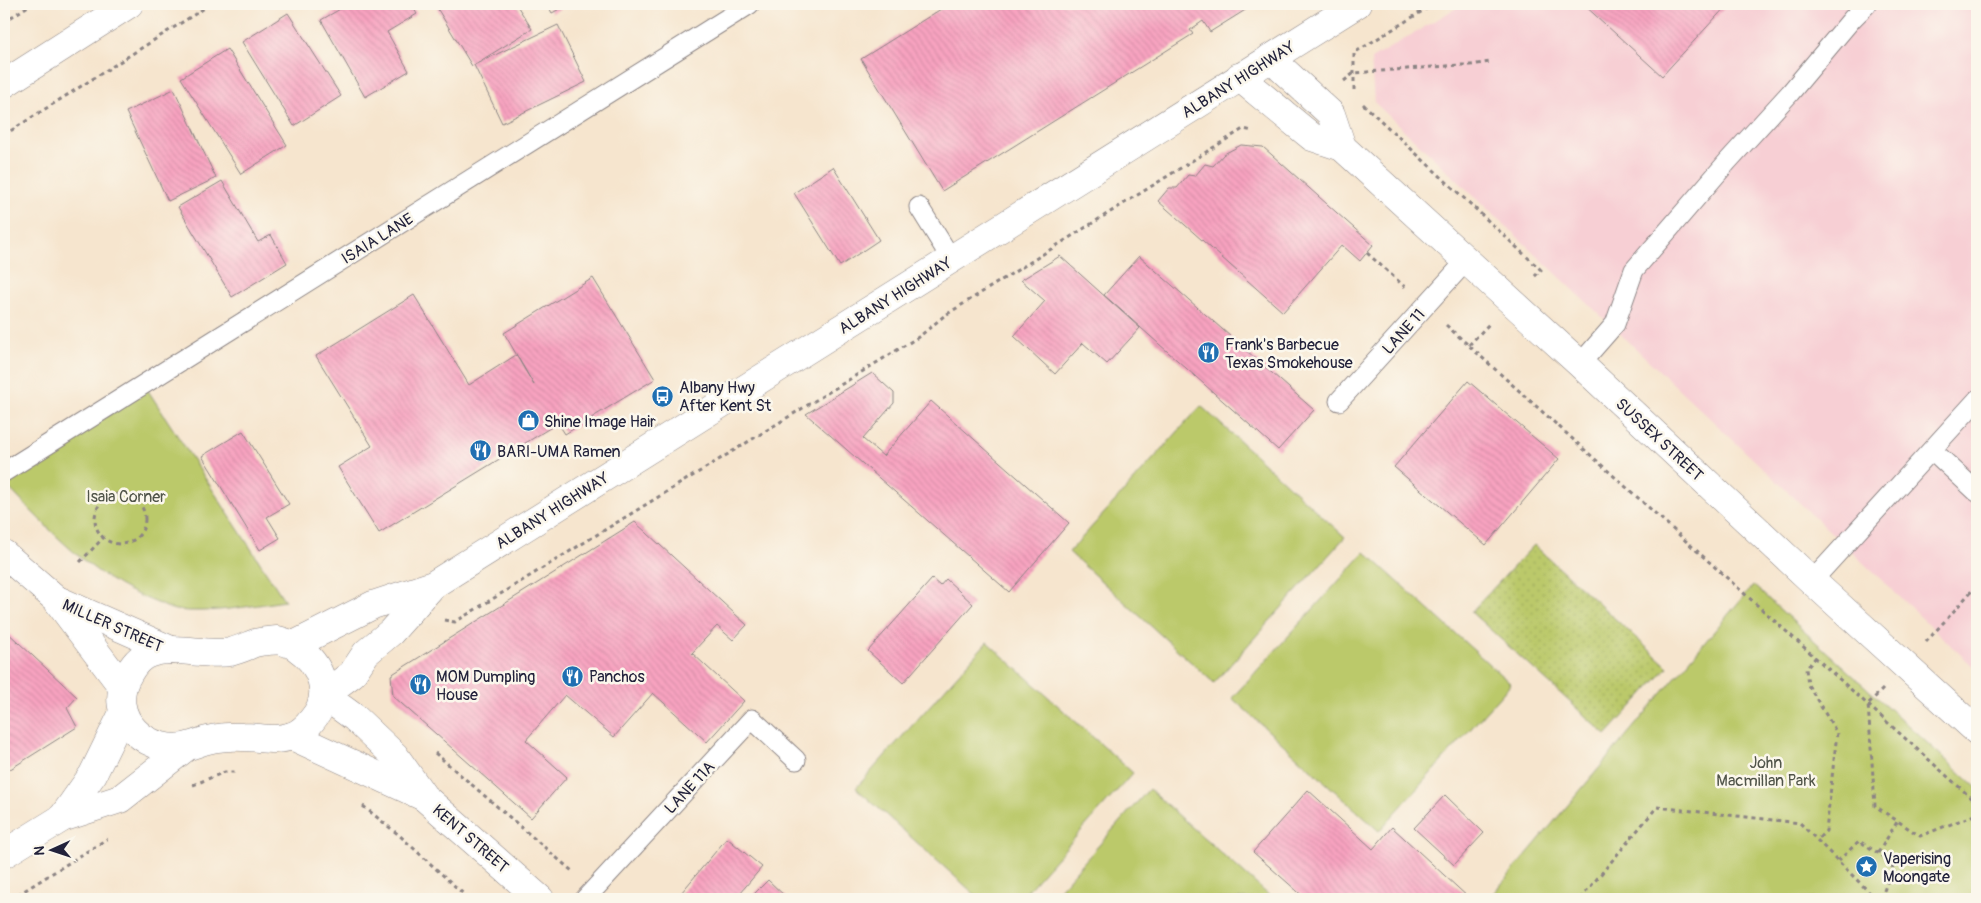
<svg xmlns="http://www.w3.org/2000/svg" width="1981" height="903" viewBox="0 0 1981 903" font-family="Pangolin,sans-serif">
<style>
.built{fill:#f7cfd4}
.grass{fill:url(#grass-dots);stroke:#6e7653}
.park{fill:#bbc96b;stroke:#6e7653}
.building{fill:url(#building-back-hatch)}
.lines{fill:none;stroke-linecap:round;stroke-linejoin:round}
.lane-casing{stroke:#8c8484;stroke-width:21}
.street-casing{stroke:#8c8484;stroke-width:29}
.secondary-casing{stroke:#8c8484;stroke-width:29}
.path{stroke:#8c8484;stroke-width:3;stroke-dasharray:4 4;stroke-linecap:butt}
.lane{stroke:#fff;stroke-width:19}
.street{stroke:#fff;stroke-width:28}
.secondary{stroke:#fff;stroke-width:28}
.labels{text-anchor:middle;stroke-width:5;stroke-linejoin:round;paint-order:stroke}
.street-label{font-size:16px;fill:#22223b;stroke:#fbf7ec}
.poi-label{font-size:16px;fill:#22223b;stroke:#fbf7ec;text-anchor:start}
.park-label{font-size:16px;fill:#505449;stroke:#fbf7ec}
</style>
<defs>
<pattern id="grass-dots" width="8" height="8" patternUnits="userSpaceOnUse" patternTransform="scale(1.25)"><rect width="8" height="8" fill="#bbc96b"/><path d="M2 2h.1M6 6h.1" fill="none" stroke="#a0ac5e" stroke-width="1.8" stroke-linecap="round"/></pattern>
<pattern id="building-back-hatch" width="6" height="6" patternUnits="userSpaceOnUse" patternTransform="scale(1.25)"><rect width="6" height="6" fill="#f8a3c0"/><path d="M-1 5l2 2M0 0l6 6M5-1l2 2" fill="none" stroke="#d48ca6"/></pattern>
</defs>
<rect width="100%" height="100%" fill="#fbf7ec"/>
<filter id="ink" filterUnits="userSpaceOnUse"><feTurbulence type="fractalNoise" baseFrequency=".02" numOctaves="2"/><feDisplacementMap in="SourceGraphic" scale="10" xChannelSelector="R" yChannelSelector="G"/><feConvolveMatrix kernelMatrix="1 2 1 2 8 2 1 2 1" color-interpolation-filters="sRGB"/></filter>
<filter id="wash" filterUnits="userSpaceOnUse"><feTurbulence type="fractalNoise" baseFrequency=".0096" numOctaves="4" result="noise"/><feDisplacementMap in="SourceGraphic" scale="20" xChannelSelector="R" yChannelSelector="G"/><feGaussianBlur stdDeviation="1.12" result="paint"/><feColorMatrix in="noise" values="0 0 0 0 0 0 0 0 0 0 0 0 0 0 0 0 0 1.4 0 .05"/><feComposite in="paint" operator="in"/></filter>
<g filter="url(#wash)">
<rect width="100%" height="100%" fill="#f6e5ce"/>
<polygon class="built" points="1463,4 1977,4 1977,670 1374,102 1371,59"/>
<polygon class="grass" points="1534,545 1668,667 1606,735 1471,612"/>
<g class="park">
<path d="M147,389l138,212c-36,5 -73,13 -110,9 -8,-2 -17,-7 -25,-10 -58,-22 -101,-71 -144,-115z"/>
<polygon points="1201,406 1345,537 1214,683 1069,552"/>
<polygon points="1365,552 1511,684 1379,831 1232,698"/>
<polygon points="1753,585 1977,788 1977,899 1489,899"/>
<polygon points="987,642 1133,773 1020,899 980,899 856,788"/>
<polygon points="1149,789 1273,899 1051,899"/>
</g>
<g id="blocks">
<g class="building">
<polygon points="349,4 411,4 417,14 387,32 409,71 365,97 321,20"/>
<polygon points="445,4 516,4 532,29 472,66 437,8"/>
<polygon points="547,4 569,4 552,13"/>
<polygon points="949,4 1255,4 1210,32 1203,21 1190,30 1193,34 942,191 861,59"/>
<polygon points="1583,4 1728,4 1662,76"/>
<polygon points="288,13 341,96 294,126 242,42"/>
<polygon points="558,25 586,82 502,123 474,65"/>
<polygon points="227,49 287,145 241,174 181,78"/>
<polygon points="174,89 216,178 168,201 126,112"/>
<polygon points="1241,145 1263,147 1373,245 1360,261 1342,245 1283,312 1158,201 1169,188 1177,188 1188,175 1195,176 1205,164 1213,166 1224,154"/>
<polygon points="833,167 879,240 840,266 794,193"/>
<polygon points="222,181 258,242 271,235 287,263 232,297 178,207"/>
<polygon points="1060,256 1140,328 1107,364 1083,343 1055,374 1014,336 1045,301 1021,280"/>
<polygon points="1139,256 1314,410 1278,450 1104,295"/>
<polygon points="593,278 655,379 565,434 558,423 379,533 338,467 372,446 316,356 414,295 469,385 516,355 534,385 504,333"/>
<polygon points="872,373 894,393 894,403 863,439 883,456 931,401 1069,523 1009,592 806,414"/>
<polygon points="1468,381 1559,459 1486,545 1394,467"/>
<polygon points="243,431 289,504 267,517 280,538 260,550 202,456"/>
<polygon points="635,522 747,625 733,640 717,626 692,653 744,701 707,742 653,693 614,737 565,695 526,740 567,777 531,818 393,696 391,675"/>
<polygon points="932,579 940,586 946,579 973,604 903,683 868,651"/>
<polygon points="4,629 77,697 67,708 77,727 4,773"/>
<polygon points="1308,790 1373,849 1392,827 1470,899 1306,899 1253,852"/>
<polygon points="1445,795 1484,833 1454,865 1414,828"/>
<polygon points="727,838 762,867 735,899 676,899"/>
<polygon points="768,880 788,899 749,899"/>
</g>
</g>
</g>
<g filter="url(#ink)">
<use href="#blocks" fill-opacity="0" stroke="#8c8484" stroke-width="1"/>
<g class="lines">
<defs>
<g id="lane">
<polyline points="919,207 952,260"/>
<polyline points="1580,364 1615,324 1634,270 1728,161 1790,93 1852,19 1867,4"/>
<polyline points="1339,401 1466,261"/>
<polyline points="1932,450 1977,492"/>
<polyline points="4,472 750,4"/>
<polyline points="1812,581 1977,400"/>
<polyline points="585,899 752,719 796,760"/>
</g>
<g id="street">
<polyline points="1270,58 1331,114 1342,147"/>
<polyline points="1239,77 1312,137 1342,147 1580,364 1812,581 1977,731"/>
<polyline points="4,84 129,4"/>
</g>
<g id="secondary">
<polyline points="4,554 56,599 121,685"/>
<polyline points="60,601 171,650"/>
<path d="M278,640c6,2 13,3 18,7 25,17 38,48 16,73 -6,8 -11,13 -20,16 -17,6 -32,1 -49,1 -17,-1 -33,1 -48,7 -45,17 -93,-28 -66,-71 5,-9 11,-17 22,-20 25,-8 53,3 79,-1 9,-2 17,-6 25,-9 7,-2 15,-2 23,-3z"/>
<polyline points="294,645 373,605 433,585 1357,4"/>
<polyline points="325,694 352,674 366,653 391,632 432,586"/>
<polyline points="325,696 355,718 395,756 424,797 540,899"/>
<polyline points="292,736 422,796"/>
<polyline points="62,818 93,774 123,713"/>
<polyline points="4,854 62,818 120,799 185,748"/>
</g>
</defs>
<use href="#lane" class="lane-casing"/>
<use href="#street" class="street-casing"/>
<use href="#secondary" class="secondary-casing"/>
<g class="path">
<polyline points="1556,7 1558,4"/>
<polyline points="4,22 31,4"/>
<polyline points="1344,81 1354,73 1460,65 1471,65 1490,62"/>
<polyline points="1354,90 1354,53 1434,4"/>
<polyline points="1363,104 1541,270 1533,278"/>
<polyline points="4,135 211,4"/>
<polyline points="1367,253 1405,287"/>
<polyline points="1446,325 1977,803"/>
<polyline points="1469,345 1489,324"/>
<circle cx="120" cy="519" r="25"/>
<polyline points="80,562 104,537"/>
<polyline points="444,620 455,622 920,336 944,316 1243,129 1253,131"/>
<polyline points="1926,642 1977,585"/>
<polyline points="1816,657 1806,669 1808,685 1837,733 1826,831 1817,840"/>
<polyline points="1883,689 1868,704 1875,806 1920,836 1977,814"/>
<polyline points="435,753 572,871"/>
<polyline points="193,785 225,772 237,772"/>
<polyline points="363,806 399,835 469,899"/>
<polyline points="1878,853 1897,822"/>
<polyline points="1838,861 1859,841 1894,863 1881,899"/>
<polyline points="11,899 107,839"/>
<polyline points="1580,899 1657,807 1800,823 1876,899"/>
</g>
<use href="#lane" class="lane"/>
<use href="#street" class="street"/>
<use href="#secondary" class="secondary"/>
</g>
</g>
<defs>
<symbol id="restaurant-disc" viewBox="-11 -11 22 22"><circle r="9.5" fill="#1f6fb2" stroke="#fbf7ec"/><path d="M-5-6h1v4h1v-4h1v4h1v-4h1v5L-1.5 .5V6h-2V.5L-5-1ZM5-6V6H3V1.5H1.5Q1.5-4 5-6Z" fill="#fff"/></symbol>
<symbol id="bus-disc" viewBox="-11 -11 22 22"><circle r="9.5" fill="#1f6fb2" stroke="#fbf7ec"/><path d="M-5-6H5V4H4V6H2V4H-2V6H-4V4H-5ZM-3.5-4V0h7V-4ZM-3.5 1.2v1.5H-2V1.2ZM2 1.2v1.5H3.5V1.2Z" fill="#fff"/></symbol>
<symbol id="shop-disc" viewBox="-11 -11 22 22"><circle r="9.5" fill="#1f6fb2" stroke="#fbf7ec"/><path d="M-5-2.5h2.3a2.7 3.5 0 0 1 5.4 0H5L5.5 6h-11ZM-1.5-2.5h3a1.5 2.3 0 0 0-3 0Z" fill="#fff"/></symbol>
<symbol id="sight-disc" viewBox="-11 -11 22 22"><circle r="9.5" fill="#1f6fb2" stroke="#fbf7ec"/><path d="M0-6L1.8-2.2L6-1.7L2.9 1.2L3.7 5.4L0 3.3L-3.7 5.4L-2.9 1.2L-6-1.7L-1.8-2.2Z" fill="#fff"/></symbol>
</defs>
<g fill-rule="evenodd">
<use href="#restaurant-disc" x="1196" y="340" width="25" height="25"/>
<use href="#bus-disc" x="650" y="384" width="25" height="25"/>
<use href="#shop-disc" x="516" y="408" width="25" height="25"/>
<use href="#restaurant-disc" x="468" y="438" width="25" height="25"/>
<use href="#restaurant-disc" x="560" y="664" width="25" height="25"/>
<use href="#restaurant-disc" x="408" y="672" width="25" height="25"/>
<use href="#sight-disc" x="1854" y="854" width="25" height="25"/>
</g>
<g class="labels">
<g class="street-label">
<text transform="translate(1238 79) rotate(-32)" y="6">ALBANY HIGHWAY</text>
<text transform="translate(377 238) rotate(-32)" y="6">ISAIA LANE</text>
<text transform="translate(895 295) rotate(-32)" y="6">ALBANY HIGHWAY</text>
<text transform="translate(1403 331) rotate(-48)" y="6">LANE 11</text>
<text transform="translate(1660 439) rotate(43)" y="6">SUSSEX STREET</text>
<text transform="translate(552 510) rotate(-32)" y="6">ALBANY HIGHWAY</text>
<text transform="translate(113 625) rotate(24)" y="6">MILLER STREET</text>
<text transform="translate(689 787) rotate(-47)" y="6">LANE 11A</text>
<text transform="translate(471 838) rotate(41)" y="6">KENT STREET</text>
</g>
<g class="poi-label">
<text x="1225" y="350">Frank's Barbecue<tspan x="1225" dy="18">Texas Smokehouse</tspan></text>
<text x="679" y="393">Albany Hwy<tspan x="679" dy="18">After Kent St</tspan></text>
<text x="544" y="427">Shine Image Hair</text>
<text x="497" y="457">BARI-UMA Ramen</text>
<text x="436" y="682">MOM Dumpling<tspan x="436" dy="18">House</tspan></text>
<text x="589" y="682">Panchos</text>
<text x="1883" y="864">Vaperising<tspan x="1883" dy="18">Moongate</tspan></text>
</g>
<g class="park-label">
<text x="126" y="502">Isaia Corner</text>
<text x="1766" y="768">John<tspan x="1766" dy="18">Macmillan Park</tspan></text>
</g>
</g>
<rect width="1981" height="903" fill="none" stroke="#fbf7ec" stroke-width="20"/>
<g transform="translate(52 850) rotate(267)" stroke="#fbf7ec" stroke-width="4" paint-order="stroke">
<path d="M0-4L9 19L0 12L-9 19Z" fill="#22223b"/>
<text y="-8" font-size="14" font-weight="bold" text-anchor="middle" fill="#22223b">N</text>
</g>
</svg>
